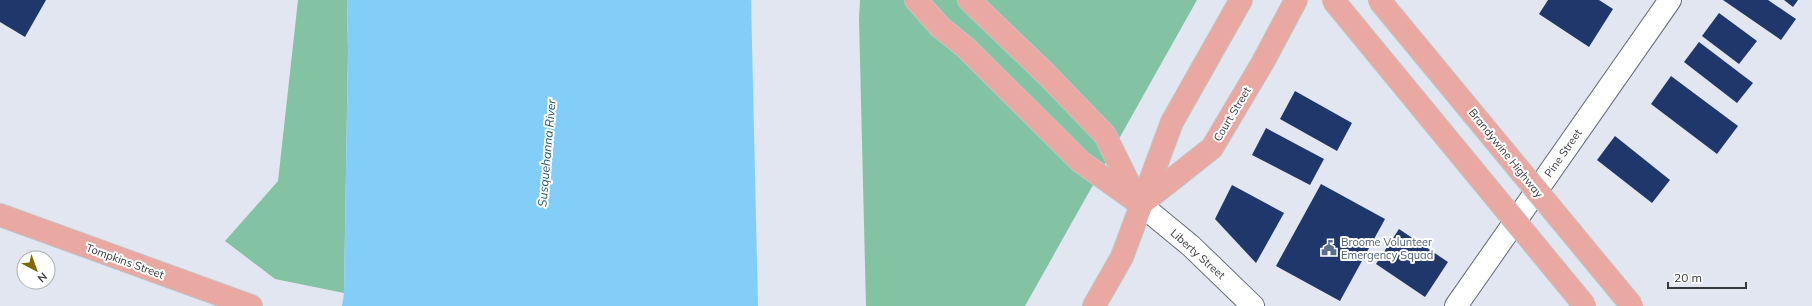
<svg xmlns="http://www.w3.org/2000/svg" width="1812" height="306" viewBox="0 0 1812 306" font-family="Mulish,sans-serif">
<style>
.green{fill:#83c3a4}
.water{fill:#83cef8}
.building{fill:#1f376b}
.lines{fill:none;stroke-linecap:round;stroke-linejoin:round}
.minor-casing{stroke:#656a73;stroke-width:24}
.tertiary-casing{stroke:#656a73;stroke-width:24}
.primary-casing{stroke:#c3c4c5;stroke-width:24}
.minor{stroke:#fff;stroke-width:22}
.tertiary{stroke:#fff;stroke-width:22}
.primary{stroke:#e9a8a1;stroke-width:22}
.primary-bridge-casing{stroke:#c3c4c5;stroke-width:24;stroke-linecap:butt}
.primary-bridge{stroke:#e9a8a1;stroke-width:22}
.labels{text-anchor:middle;stroke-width:4;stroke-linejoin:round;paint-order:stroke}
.street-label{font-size:11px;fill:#37393d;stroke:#fff}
.service-label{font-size:11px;fill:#4e5e75;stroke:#fff;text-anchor:start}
.water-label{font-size:12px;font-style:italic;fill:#18536f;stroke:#fff}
</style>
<rect width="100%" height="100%" fill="#e1e6f0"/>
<g class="green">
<polygon points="298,0 347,0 348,50 344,293 275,279 225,241 278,181"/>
<polygon points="860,0 1197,0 1025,306 866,306 859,19"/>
</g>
<polygon class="water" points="347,0 751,0 758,306 342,306 344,293 348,50"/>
<g class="building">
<polygon points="0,0 46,0 25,37 0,22"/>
<polygon points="1548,0 1599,0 1613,9 1589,47 1539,14"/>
<polygon points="1723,0 1768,0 1796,19 1781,40"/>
<polygon points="1784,0 1798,0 1793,7"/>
<polygon points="1719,13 1757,41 1739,64 1702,36"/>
<polygon points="1699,42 1753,83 1737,103 1684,62"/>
<polygon points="1671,76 1738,126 1717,154 1651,104"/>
<polygon points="1295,91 1352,123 1337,151 1280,119"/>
<polygon points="1266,128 1324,159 1310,185 1252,155"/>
<polygon points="1615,136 1670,180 1652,203 1597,160"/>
<polygon points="1321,184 1385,219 1340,301 1276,266"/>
<polygon points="1232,185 1284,213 1256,263 1215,219"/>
<polygon points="1399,229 1448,262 1425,297 1376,264"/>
</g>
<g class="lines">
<defs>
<polyline id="minor" points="1456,306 1670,0"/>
<polyline id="tertiary" points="1140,204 1191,246 1253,306"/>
<g id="primary">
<polyline points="916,0 940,27 965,47 1081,162 1140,204"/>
<polyline points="969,0 1046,74 1105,135 1138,202"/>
<polyline points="1141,204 1212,148 1263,62 1296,0"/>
<polyline points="0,215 251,306"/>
<polyline points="1094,306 1122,257 1172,122 1241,0"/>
</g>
</defs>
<use href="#minor" class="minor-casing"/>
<use href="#tertiary" class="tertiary-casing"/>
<use href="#primary" class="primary-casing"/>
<use href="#minor" class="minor"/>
<use href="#tertiary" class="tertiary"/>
<use href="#primary" class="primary"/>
<defs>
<g id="primary-bridge">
<polyline points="1333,0 1585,306"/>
<polyline points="1379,0 1632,306"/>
</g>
</defs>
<use href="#primary-bridge" class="primary-bridge-casing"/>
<use href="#primary-bridge" class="primary-bridge"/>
</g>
<defs>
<symbol id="civic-bare" viewBox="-9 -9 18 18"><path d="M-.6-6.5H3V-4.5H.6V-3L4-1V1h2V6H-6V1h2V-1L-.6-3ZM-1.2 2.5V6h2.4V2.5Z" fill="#5c6f8a" stroke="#fff" stroke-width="2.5" paint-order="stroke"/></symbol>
</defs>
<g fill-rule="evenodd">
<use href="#civic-bare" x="1318" y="237" width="22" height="22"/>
</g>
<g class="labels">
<g class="street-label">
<text transform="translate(1232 114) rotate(-59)" y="4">Court Street</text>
<text transform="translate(1506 153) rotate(51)" y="4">Brandywine Highway</text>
<text transform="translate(1563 153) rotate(-55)" y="4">Pine Street</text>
<text transform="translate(1198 254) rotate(42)" y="4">Liberty Street</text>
<text transform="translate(125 261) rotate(20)" y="4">Tompkins Street</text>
</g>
<g class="service-label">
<text x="1341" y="246">Broome Volunteer<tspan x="1341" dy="13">Emergency Squad</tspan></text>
</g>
<g class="water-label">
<text transform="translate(547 153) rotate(-85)" y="4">Susquehanna River</text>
</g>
</g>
<g transform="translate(36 270) rotate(139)"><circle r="19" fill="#ffffff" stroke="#afb0b1"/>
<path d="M0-3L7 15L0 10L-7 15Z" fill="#7f6900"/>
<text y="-6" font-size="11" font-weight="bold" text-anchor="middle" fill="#37393d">N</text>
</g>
<path d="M1668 282v6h78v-6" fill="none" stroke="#37393d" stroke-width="2"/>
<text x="1674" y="282" font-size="12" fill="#37393d" stroke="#ffffff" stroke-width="3" paint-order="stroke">20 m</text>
</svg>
